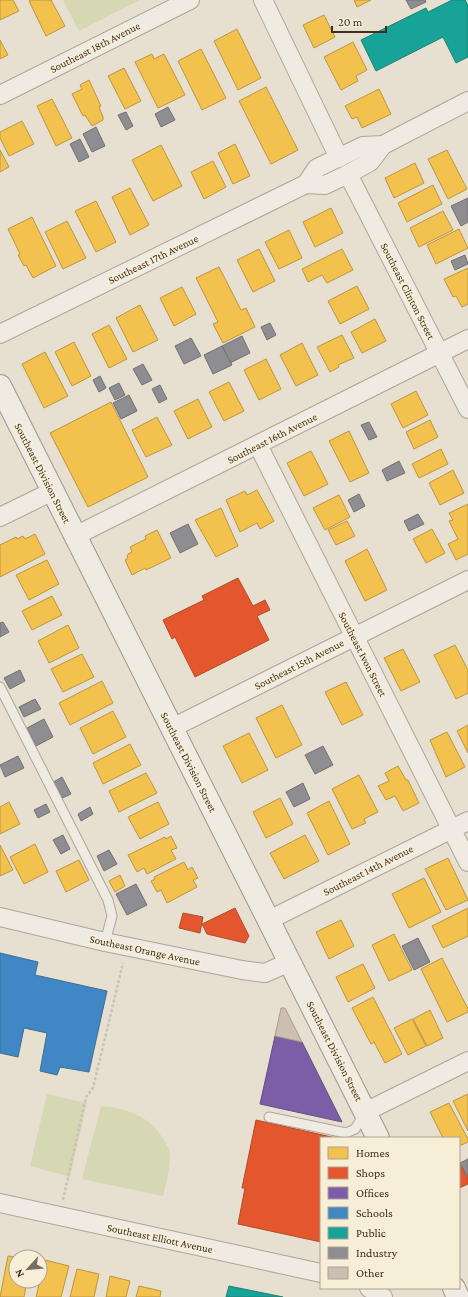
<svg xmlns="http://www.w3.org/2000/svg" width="468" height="1297" viewBox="0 0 468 1297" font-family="'Crimson Pro',serif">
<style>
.green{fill:#d6d7b3}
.homes{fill:#f2c14e;stroke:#bc9540}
.shops{fill:#e4572e;stroke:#b24b2a}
.offices{fill:#7b5ea7;stroke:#68507e}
.schools{fill:#3f88c5;stroke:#3e6d94}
.public{fill:#17a398;stroke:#228074}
.industry{fill:#8d8d92;stroke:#757070}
.building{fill:#cbbfb2;stroke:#a89c90}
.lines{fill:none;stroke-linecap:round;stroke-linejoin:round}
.service-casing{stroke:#ada599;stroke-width:11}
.minor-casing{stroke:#ada599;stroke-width:20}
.secondary-casing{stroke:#9c958a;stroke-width:24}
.path{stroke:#c8c2b9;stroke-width:2.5;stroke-dasharray:3 2;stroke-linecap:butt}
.service{stroke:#efebe3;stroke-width:9}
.minor{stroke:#efebe3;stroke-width:18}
.secondary{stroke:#efebe3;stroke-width:22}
.labels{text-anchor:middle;stroke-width:4;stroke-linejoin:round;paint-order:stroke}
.street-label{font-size:11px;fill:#3d2e20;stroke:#f7eed8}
</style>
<rect width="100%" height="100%" fill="#e7e0d1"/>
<g class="green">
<polygon points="63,0 140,0 79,31"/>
<polygon points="47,1094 87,1103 70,1177 30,1166"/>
<path d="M101,1106c24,2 50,10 62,33 2,3 5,7 6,11 3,12 -3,34 -6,46l-81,-17z"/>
</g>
<g class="homes">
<polygon points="0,0 13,0 19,11 0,20"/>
<polygon points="31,0 51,0 65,26 46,36 29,1"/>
<polygon points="354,0 371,0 357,7"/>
<polygon points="324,15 335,37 314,48 303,25"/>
<polygon points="237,29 261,78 238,90 214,41"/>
<polygon points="0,40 8,55 0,59"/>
<polygon points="353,42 367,70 356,76 358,81 341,90 324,57"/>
<polygon points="201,49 226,98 202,110 178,61"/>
<polygon points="152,54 154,59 164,54 185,95 158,108 135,62"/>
<polygon points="124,68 141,101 125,109 108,76"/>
<polygon points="89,80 101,106 99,107 103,117 103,120 92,126 85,115 83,116 72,94 82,89 80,85"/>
<polygon points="266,87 298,150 271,164 239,101"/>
<polygon points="379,89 391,114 362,128 357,117 352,119 345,106"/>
<polygon points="52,99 72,138 56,146 37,106"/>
<polygon points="22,121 34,144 9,156 0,138 0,132"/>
<polygon points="235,144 250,176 233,184 218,153"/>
<polygon points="161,145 182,186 153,201 132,160"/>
<polygon points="0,150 9,167 0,172"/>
<polygon points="447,150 467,189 448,199 428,159"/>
<polygon points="213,161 226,187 204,199 191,172"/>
<polygon points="415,163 424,183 394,198 385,178"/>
<polygon points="433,185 442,204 407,222 398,203"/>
<polygon points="130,188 149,225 130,235 112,197"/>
<polygon points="96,201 116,242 96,252 75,211"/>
<polygon points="331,208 343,233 315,247 303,222"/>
<polygon points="443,211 453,230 419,247 410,228"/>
<polygon points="32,217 56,266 33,278 26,265 24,266 18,255 20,254 8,229"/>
<polygon points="67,221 86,258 63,269 45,232"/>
<polygon points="459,229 468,248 436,264 427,245"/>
<polygon points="289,230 302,258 279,269 265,242"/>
<polygon points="259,249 275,281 253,292 237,260"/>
<polygon points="342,249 353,270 327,283 322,275 308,282 302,269"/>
<polygon points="219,267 241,310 246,308 255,327 223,343 213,324 218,322 196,278"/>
<polygon points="468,268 468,304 462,307 456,296 453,297 444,279"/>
<polygon points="357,286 369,309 340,324 328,301"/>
<polygon points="182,287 196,314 174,326 160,298"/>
<polygon points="140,305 158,340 133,352 116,318"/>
<polygon points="375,319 386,341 362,353 351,332"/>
<polygon points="109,325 127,359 109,368 92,334"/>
<polygon points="342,335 354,358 338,365 339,367 330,372 317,347"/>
<polygon points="74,342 91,376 72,386 55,352"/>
<polygon points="302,343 318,375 296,386 280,355"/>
<polygon points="45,352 68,396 44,408 22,364"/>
<polygon points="266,359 281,389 259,400 244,370"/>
<polygon points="229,382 244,411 224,421 209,392"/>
<polygon points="416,391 428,415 403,428 391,404"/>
<polygon points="198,399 212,427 188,439 174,411"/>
<polygon points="111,402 148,477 88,507 50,433"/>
<polygon points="157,417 172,445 146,457 132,430"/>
<polygon points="430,420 438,437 414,449 406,432"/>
<polygon points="349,431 369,473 350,482 329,441"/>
<polygon points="441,449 448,464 419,478 412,464"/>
<polygon points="311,451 328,484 304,496 287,463"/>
<polygon points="453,470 464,493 440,505 429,483"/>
<polygon points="257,490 274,521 260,529 257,523 240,532 226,500 245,491 247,495"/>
<polygon points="339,495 350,517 325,530 313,508"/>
<polygon points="468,504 468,554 456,560 448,544 458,539 449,521 453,520 449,513"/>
<polygon points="221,508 238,546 216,557 195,520"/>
<polygon points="347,521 355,536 336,545 328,530"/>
<polygon points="432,529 445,553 426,563 413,539"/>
<polygon points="157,530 171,558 146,570 145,568 132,575 125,560 127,559 128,554 132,552 130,547 146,539 145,536"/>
<polygon points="35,534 45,554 0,577 0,545 16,537 17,539 23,536 25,539"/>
<polygon points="367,549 387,590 365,601 345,561"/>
<polygon points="47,560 59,584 29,600 16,575"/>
<polygon points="52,596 62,615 32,630 22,611"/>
<polygon points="68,625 79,648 49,663 38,641"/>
<polygon points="455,645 468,670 468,693 456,699 434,655"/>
<polygon points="403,649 420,682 401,691 384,658"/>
<polygon points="82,654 94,677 63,692 51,669"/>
<polygon points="102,681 113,703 70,725 59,703"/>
<polygon points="346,682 363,715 342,725 325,692"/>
<polygon points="282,705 302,745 276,758 256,718"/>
<polygon points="113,711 126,737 93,754 80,728"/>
<polygon points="468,725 468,753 457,731"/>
<polygon points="447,732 465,767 446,777 430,740"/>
<polygon points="249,733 268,770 242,783 223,746"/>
<polygon points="130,744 141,765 103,784 93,763"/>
<polygon points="398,766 406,780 408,780 419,803 403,811 395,796 386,800 378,786 389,781 385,773"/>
<polygon points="146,773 157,793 119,812 109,791"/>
<polygon points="359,775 378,812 364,819 366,823 352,829 332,789"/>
<polygon points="280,798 293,824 266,838 253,812"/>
<polygon points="329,801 350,844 328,855 307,813"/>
<polygon points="9,802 20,824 0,834 0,807"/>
<polygon points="158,802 169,824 140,839 128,817"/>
<polygon points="305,835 319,861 284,879 270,853"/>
<polygon points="171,836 177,848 171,850 176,859 147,874 144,868 137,872 128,855 165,837 166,839"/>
<polygon points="35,844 48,872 24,884 10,857"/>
<polygon points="0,845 13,870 0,876"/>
<polygon points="448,858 468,900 446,910 425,869"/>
<polygon points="79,860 89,880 66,892 56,871"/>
<polygon points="184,862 188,870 192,867 198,878 193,880 197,887 167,903 161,890 157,892 151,881 155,879 154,877"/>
<polygon points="120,875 125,886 115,892 109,881"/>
<polygon points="424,878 441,912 409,928 392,894"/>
<polygon points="468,908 468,936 443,948 432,926"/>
<polygon points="341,920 354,946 329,959 316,932"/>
<polygon points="394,934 412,970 389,981 372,945"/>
<polygon points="442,958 468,1009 468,1012 447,1022 421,969"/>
<polygon points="363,964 375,988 348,1002 336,977"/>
<polygon points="373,997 402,1054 385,1063 374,1042 371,1044 352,1008"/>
<polygon points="430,1010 443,1038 427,1046 413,1019"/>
<polygon points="412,1019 426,1046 408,1055 394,1028"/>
<polygon points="468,1094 468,1131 453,1101"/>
<polygon points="449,1103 468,1139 468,1142 459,1146 459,1138 443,1138 430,1112"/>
<polygon points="8,1256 16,1257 16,1281 27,1281 24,1297 0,1297"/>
<polygon points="45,1260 69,1266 61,1297 36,1297"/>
<polygon points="77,1269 99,1274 94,1297 70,1297"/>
<polygon points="110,1276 130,1281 126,1297 106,1297"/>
<polygon points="139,1286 161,1291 160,1297 136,1297"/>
</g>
<g class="shops">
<polygon points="238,578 253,606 265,600 270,610 257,616 269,640 195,677 175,637 172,639 163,620 204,600 202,596"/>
<polygon points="235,908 249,936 245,943 207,934 202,924"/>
<polygon points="183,913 203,917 200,933 179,928"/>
<polygon points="256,1120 336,1138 321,1138 321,1242 238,1224 245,1188 242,1188"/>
<polygon points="460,1162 468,1178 468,1184 459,1188"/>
</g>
<polygon class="offices" points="275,1036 302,1042 342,1122 260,1104"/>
<polygon class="schools" points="0,953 38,962 35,975 107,991 89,1072 60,1067 57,1075 40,1071 47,1033 24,1028 18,1057 0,1053"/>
<g class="public">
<polygon points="452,0 465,0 468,5 468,57 456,63 443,37 376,71 361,40 426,8 428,12"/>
<polygon points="229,1286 283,1297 226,1297"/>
</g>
<g class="industry">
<polygon points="406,0 425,0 426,2 411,9"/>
<polygon points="168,107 175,120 161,127 155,114"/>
<polygon points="126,112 133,126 126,130 118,115"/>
<polygon points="96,127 105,146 92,152 83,134"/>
<polygon points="80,139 89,157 79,162 70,144"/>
<polygon points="468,198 468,222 461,226 451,206"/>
<polygon points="465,255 468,264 455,270 451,261"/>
<polygon points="270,323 276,335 267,340 261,327"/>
<polygon points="242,336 250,353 230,363 222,346"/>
<polygon points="191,338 201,356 184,364 175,346"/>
<polygon points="222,346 232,365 213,374 204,355"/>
<polygon points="143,364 152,380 142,385 133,369"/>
<polygon points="100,376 106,388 99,392 93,380"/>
<polygon points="119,383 125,395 115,400 109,388"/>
<polygon points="160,385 167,399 159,403 152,389"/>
<polygon points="129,395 137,411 121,419 113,403"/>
<polygon points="369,422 377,437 369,440 361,425"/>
<polygon points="399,461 405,473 387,481 382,470"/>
<polygon points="359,494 365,506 354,512 348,500"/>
<polygon points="418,514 424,524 409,531 404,521"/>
<polygon points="188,524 198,544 180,553 170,533"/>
<polygon points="3,622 9,632 0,637 0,623"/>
<polygon points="20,670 25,681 10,689 4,678"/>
<polygon points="35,699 41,709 24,717 19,707"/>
<polygon points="44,719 53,737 36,746 27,728"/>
<polygon points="323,746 333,765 315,774 305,755"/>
<polygon points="18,756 24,768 5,777 0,765"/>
<polygon points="62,777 71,794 60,799 52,783"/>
<polygon points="303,783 310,799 294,807 286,792"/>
<polygon points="46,804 50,812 38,818 34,810"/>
<polygon points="90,807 93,814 81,821 78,814"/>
<polygon points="63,835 70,849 61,854 53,840"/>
<polygon points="109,850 117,864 104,871 97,856"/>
<polygon points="136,884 147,905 127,915 116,894"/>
<polygon points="418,938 430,962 414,970 402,946"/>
<polygon points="468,1159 468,1178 460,1163"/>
</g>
<polygon class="building" points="281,1008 285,1008 302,1042 275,1036"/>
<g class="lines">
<defs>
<g id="service">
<polyline points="0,687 108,900 112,916 105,942"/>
<polyline points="269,1117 346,1133 355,1129 365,1113"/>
</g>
<g id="minor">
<polyline points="263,0 339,158"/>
<polyline points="0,95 190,0"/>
<polyline points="348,174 468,409"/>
<polyline points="306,184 317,168 363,146 383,145 468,101"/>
<polyline points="0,334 306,184 325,185 348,174 370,162 383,145"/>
<polyline points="258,445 468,862"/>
<polyline points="0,517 53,491"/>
<polyline points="75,536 468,339"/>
<polyline points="172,728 468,580"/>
<polyline points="0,917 105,942 242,970 265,973 290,962"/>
<polyline points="269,920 468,821"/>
<polyline points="365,1112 468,1061"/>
<polyline points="0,1203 321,1273"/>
<polyline points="369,1288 383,1297"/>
</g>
<g id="secondary">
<polyline points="0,386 378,1138"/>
<polyline points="454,1288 458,1297"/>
</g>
</defs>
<use href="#service" class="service-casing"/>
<use href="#minor" class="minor-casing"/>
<use href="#secondary" class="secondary-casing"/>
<polyline class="path" points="63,1200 86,1097 93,1088 123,963"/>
<use href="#service" class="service"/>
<use href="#minor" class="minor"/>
<use href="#secondary" class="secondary"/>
</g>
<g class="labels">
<g class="street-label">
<text transform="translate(95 47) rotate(-27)" y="4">Southeast 18th Avenue</text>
<text transform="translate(153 259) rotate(-26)" y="4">Southeast 17th Avenue</text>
<text transform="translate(408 291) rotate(63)" y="4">Southeast Clinton Street</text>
<text transform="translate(272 438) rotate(-27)" y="4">Southeast 16th Avenue</text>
<text transform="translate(43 473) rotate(63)" y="4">Southeast Division Street</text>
<text transform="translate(363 654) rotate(63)" y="4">Southeast Ivon Street</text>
<text transform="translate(299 664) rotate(-27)" y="4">Southeast 15th Avenue</text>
<text transform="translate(189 762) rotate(63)" y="4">Southeast Division Street</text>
<text transform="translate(368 870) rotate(-27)" y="4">Southeast 14th Avenue</text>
<text transform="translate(145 950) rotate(12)" y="4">Southeast Orange Avenue</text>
<text transform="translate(335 1051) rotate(63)" y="4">Southeast Division Street</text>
<text transform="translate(160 1238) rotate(12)" y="4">Southeast Elliott Avenue</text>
</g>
</g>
<rect x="320" y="1137" width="140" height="152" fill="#f7eed8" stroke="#ada18e"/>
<rect x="328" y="1147" width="20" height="12" fill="#f2c14e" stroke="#ada18e"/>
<text x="356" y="1157" font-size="12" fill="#3d2e20">Homes</text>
<rect x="328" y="1167" width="20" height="12" fill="#e4572e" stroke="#ada18e"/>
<text x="356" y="1177" font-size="12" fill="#3d2e20">Shops</text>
<rect x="328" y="1187" width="20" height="12" fill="#7b5ea7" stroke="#ada18e"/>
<text x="356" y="1197" font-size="12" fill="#3d2e20">Offices</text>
<rect x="328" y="1207" width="20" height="12" fill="#3f88c5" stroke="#ada18e"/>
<text x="356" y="1217" font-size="12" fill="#3d2e20">Schools</text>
<rect x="328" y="1227" width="20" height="12" fill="#17a398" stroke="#ada18e"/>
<text x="356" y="1237" font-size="12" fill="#3d2e20">Public</text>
<rect x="328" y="1247" width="20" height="12" fill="#8d8d92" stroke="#ada18e"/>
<text x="356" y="1257" font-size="12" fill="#3d2e20">Industry</text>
<rect x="328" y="1267" width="20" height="12" fill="#cbbfb2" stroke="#ada18e"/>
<text x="356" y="1277" font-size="12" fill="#3d2e20">Other</text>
<g transform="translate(28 1269) rotate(243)"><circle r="19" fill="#f7eed8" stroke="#ada18e"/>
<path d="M0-3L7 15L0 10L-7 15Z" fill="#786c5e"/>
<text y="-6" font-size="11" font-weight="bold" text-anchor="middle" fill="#3d2e20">N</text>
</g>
<path d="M332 26v6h54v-6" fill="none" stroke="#3d2e20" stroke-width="2"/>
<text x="338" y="26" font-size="12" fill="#3d2e20" stroke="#f7eed8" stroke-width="3" paint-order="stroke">20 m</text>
</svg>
